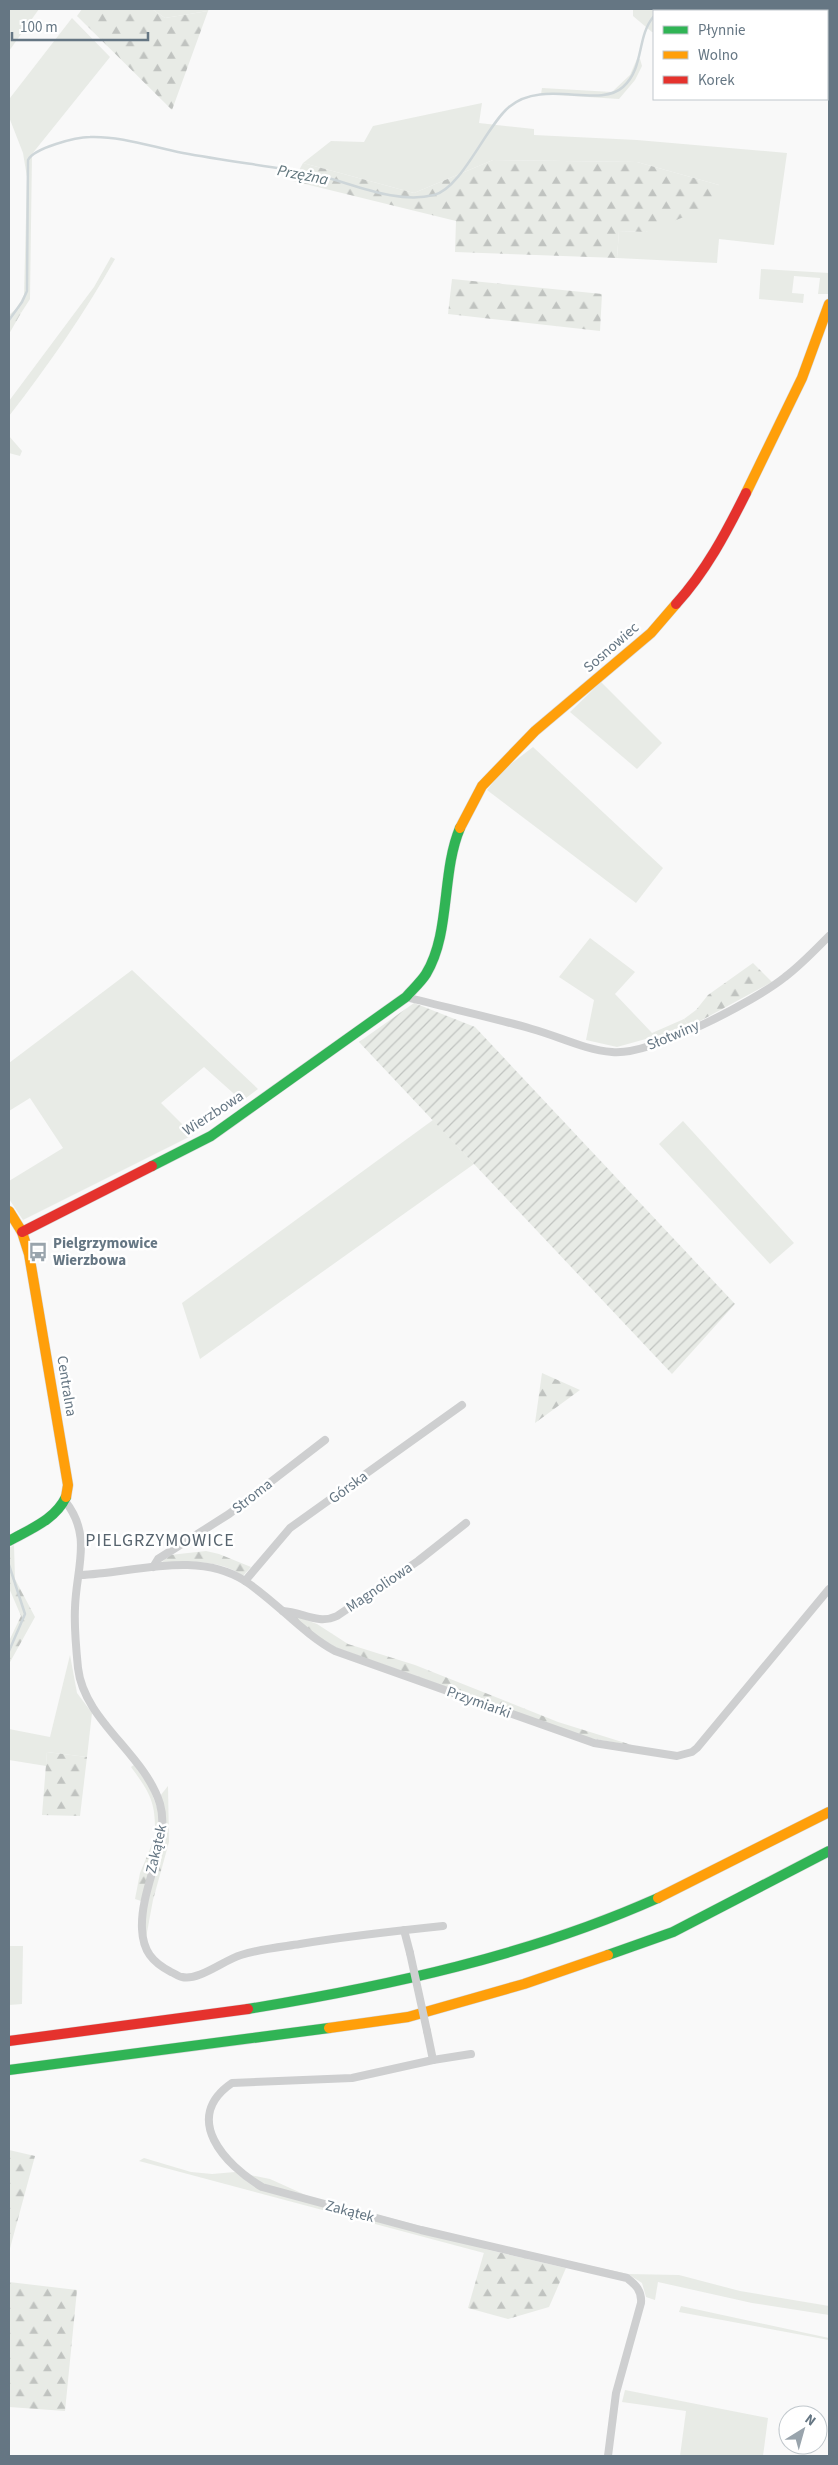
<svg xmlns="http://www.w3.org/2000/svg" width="838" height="2465" viewBox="0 0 838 2465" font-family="'Source Sans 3',sans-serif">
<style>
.grass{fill:#e8ebe6}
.forest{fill:url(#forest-firs)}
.garden{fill:url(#garden-furrows)}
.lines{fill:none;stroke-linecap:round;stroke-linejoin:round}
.stream{stroke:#ced6d9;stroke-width:2.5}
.fast-casing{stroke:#d5d6d7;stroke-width:11}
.slow-casing{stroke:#d5d6d7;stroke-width:11}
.jam-casing{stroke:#d5d6d7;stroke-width:11}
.street{stroke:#cecfd0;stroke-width:8}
.fast{stroke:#30b455;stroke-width:10}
.slow{stroke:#ff9f0a;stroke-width:10}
.jam{stroke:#e5322d;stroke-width:10}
.street-bridge{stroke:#cecfd0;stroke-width:8}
.labels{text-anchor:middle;stroke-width:5;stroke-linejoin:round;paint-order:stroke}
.street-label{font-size:15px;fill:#657683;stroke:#fff}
.poi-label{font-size:15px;font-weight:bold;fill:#657683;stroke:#fff;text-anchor:start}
.water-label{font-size:16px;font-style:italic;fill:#60757c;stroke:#fff}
.quarter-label{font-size:18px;letter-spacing:1px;fill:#57646e;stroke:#fff}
</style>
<defs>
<pattern id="forest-firs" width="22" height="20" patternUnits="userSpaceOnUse" patternTransform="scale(1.25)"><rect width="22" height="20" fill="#e8ebe6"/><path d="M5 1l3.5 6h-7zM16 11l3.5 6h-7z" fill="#c0c3c0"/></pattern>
<pattern id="garden-furrows" width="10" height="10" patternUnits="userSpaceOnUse" patternTransform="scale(1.25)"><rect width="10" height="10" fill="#e8ebe6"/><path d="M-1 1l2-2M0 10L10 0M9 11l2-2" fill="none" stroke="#c0c3c0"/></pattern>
</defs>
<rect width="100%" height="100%" fill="#f9f9f9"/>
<g class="grass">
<polygon points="9,9 39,9 9,51"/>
<polygon points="152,9 209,9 208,11 165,18"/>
<polygon points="633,9 685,9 683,11 654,11 654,32 652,32 633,16"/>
<polygon points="72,18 110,57 32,154 30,299 21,313 17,308 24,295 27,177 23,153 9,117 9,94 10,98"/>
<polygon points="637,59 640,59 642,66 635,80 619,99 541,94 542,88 612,92 630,75"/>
<polygon points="482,103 479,123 534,129 534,135 637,140 787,153 774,245 719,239 717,263 617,258 619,231 646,232 719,185 637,162 493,160 414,193 303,163 331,141 364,142 373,126"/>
<path d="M111,257l4,2c-31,55 -67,107 -106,157v-15l85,-114z"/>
<polygon points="761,269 829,273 828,294 818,294 820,278 794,276 792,293 804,294 803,303 759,299"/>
<polygon points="9,436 22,451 20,456 9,453"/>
<polygon points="601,682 662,743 637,769 570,712"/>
<polygon points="533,747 663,868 636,903 487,790 503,770"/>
<polygon points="590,938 635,972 615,994 652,1033 684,1019 689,1027 617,1047 586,1040 594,1000 559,977"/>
<polygon points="132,970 258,1089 242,1101 204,1067 161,1103 193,1135 23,1220 9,1199 9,1181 63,1148 30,1098 9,1111 9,1063"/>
<polygon points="433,1120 474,1164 200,1359 182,1303"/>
<polygon points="683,1121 794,1243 770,1264 659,1144"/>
<polygon points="70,1655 77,1693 92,1713 87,1757 47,1752 46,1766 9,1760 9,1729 50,1737"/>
<path d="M134,1765l15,21 12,32 -2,20 -4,-1c1,-34 -4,-43 -24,-70z"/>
<polygon points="168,1786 169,1842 162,1842 160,1796"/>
<polygon points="147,1900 153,1900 145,1943 144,1916"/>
<polygon points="9,1946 23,1946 22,2004 9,2005"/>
<polygon points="144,2158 191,2172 212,2174 235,2172 270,2179 310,2197 486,2243 628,2274 679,2275 740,2291 829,2306 829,2315 752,2303 658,2282 655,2300 646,2297 642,2283 628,2274 626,2281 486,2249 484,2253 139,2161"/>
<polygon points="681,2306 829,2338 829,2340 679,2312"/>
<polygon points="625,2390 768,2418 763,2456 680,2456 686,2411 622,2402"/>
</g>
<g class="forest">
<polygon points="82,9 152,9 165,18 208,11 172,110 77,16"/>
<polygon points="493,160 637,162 719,185 709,207 646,232 619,231 617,258 455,252 456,221 293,181 303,163 414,193"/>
<polygon points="452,279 602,294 600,331 448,314"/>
<polygon points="17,308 21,313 9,334 9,315"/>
<polygon points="753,963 772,982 689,1027 684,1019 696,1010 708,995"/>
<polygon points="542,1373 580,1390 535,1423"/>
<polygon points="14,1545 15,1579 35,1617 9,1664 9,1641 21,1616 9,1588 9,1548"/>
<path d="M206,1551l13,3 32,13 -8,9c-23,-17 -54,-14 -81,-14l8,-7z"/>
<polygon points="290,1614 317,1624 348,1644 415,1665 558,1722 635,1746 589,1738 337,1648 316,1636"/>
<polygon points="47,1752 87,1757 80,1816 42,1815"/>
<polygon points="155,1837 159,1838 141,1901 135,1899 140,1873"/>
<polygon points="162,1842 169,1842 153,1900 147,1900"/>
<polygon points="9,2150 35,2156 9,2252"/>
<polygon points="485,2249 566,2268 549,2307 508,2319 468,2308"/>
<polygon points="9,2282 77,2290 65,2411 9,2407"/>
</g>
<polygon class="garden" points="414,1003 475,1027 735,1304 672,1374 359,1042"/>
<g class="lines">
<g class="stream">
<polyline points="658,11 660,9"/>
<path d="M9,320l13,-18 5,-11 1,-131c6,-12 48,-23 62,-23 32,-1 62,10 93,16 43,8 87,13 130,21 37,8 82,31 121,21 28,-7 52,-69 75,-88 34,-29 90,2 114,-20 22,-20 13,-50 31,-71"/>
<polyline points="9,1565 25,1614 9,1651"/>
</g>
<defs>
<g id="fast">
<path d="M152,1166l59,-30 195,-139c6,-7 15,-15 20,-23 25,-41 15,-101 34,-146"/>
<path d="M9,1541c21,-12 46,-21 57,-44"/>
<polyline points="608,1955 673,1932 829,1851"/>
<path d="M248,2009c140,-23 280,-53 410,-111"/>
<polyline points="9,2070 329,2028"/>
</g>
<g id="slow">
<polyline points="746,493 802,378 829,304"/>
<polyline points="460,828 482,786 535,731 651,633 676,604"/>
<polyline points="9,1211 22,1232 29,1254 68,1485 66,1497"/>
<polyline points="658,1898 829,1812"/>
<polyline points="329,2028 408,2017 524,1984 608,1955"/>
</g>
<g id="jam">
<path d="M676,604c30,-33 50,-71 70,-111"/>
<polyline points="22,1232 152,1166"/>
<polyline points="9,2041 248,2009"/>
</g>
</defs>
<use href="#fast" class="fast-casing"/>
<use href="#slow" class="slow-casing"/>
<use href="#jam" class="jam-casing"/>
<g class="street">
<path d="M406,997c42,11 84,20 126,32 26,7 53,21 80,23 38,4 142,-50 173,-75 16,-12 30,-27 44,-41"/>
<path d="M65,1501c28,35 11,67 10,107 -1,19 1,40 3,60 6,53 67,86 82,136 11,38 -20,83 -18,125 1,22 10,33 29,43 3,1 8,5 11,5 17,4 42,-17 59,-22 19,-6 40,-8 59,-11 48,-8 95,-13 143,-18"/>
<polyline points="153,1567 158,1559 229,1514 325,1440"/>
<path d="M80,1575c53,-2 117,-25 165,6 32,21 57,52 90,70l259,92 83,13 15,-4 5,-4 132,-159"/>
<polyline points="245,1581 290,1528 462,1405"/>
<path d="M283,1611c19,1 35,14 54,5l81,-55 48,-38"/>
<polyline points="404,1930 410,1953"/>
<polyline points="427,2031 433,2060"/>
<path d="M471,2054l-38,6 -81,18 -120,5c-51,35 -7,82 30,104l159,43 206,48c9,7 15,13 14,25l-25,90 -8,63"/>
</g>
<use href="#fast" class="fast"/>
<use href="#slow" class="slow"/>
<use href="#jam" class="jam"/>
<polyline class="street-bridge" points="410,1953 427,2031"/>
</g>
<defs>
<symbol id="bus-bare" viewBox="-9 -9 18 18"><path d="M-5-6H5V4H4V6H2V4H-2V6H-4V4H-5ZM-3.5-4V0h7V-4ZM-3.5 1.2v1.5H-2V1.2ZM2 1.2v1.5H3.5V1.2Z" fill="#99a4ac" stroke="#fff" stroke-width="2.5" paint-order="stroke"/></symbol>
</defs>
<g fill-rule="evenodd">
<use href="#bus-bare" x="24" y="1238" width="28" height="28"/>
</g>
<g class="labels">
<g class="street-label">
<text transform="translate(611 647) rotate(-41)" y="5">Sosnowiec</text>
<text transform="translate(673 1035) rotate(-23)" y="5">Słotwiny</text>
<text transform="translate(213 1113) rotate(-33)" y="5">Wierzbowa</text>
<text transform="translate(67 1386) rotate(81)" y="5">Centralna</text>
<text transform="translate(348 1487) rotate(-36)" y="5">Górska</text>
<text transform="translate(252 1496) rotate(-38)" y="5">Stroma</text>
<text transform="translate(379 1587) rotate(-34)" y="5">Magnoliowa</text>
<text transform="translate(479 1702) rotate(20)" y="5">Przymiarki</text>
<text transform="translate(156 1849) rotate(-77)" y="5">Zakątek</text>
<text transform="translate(350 2211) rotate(15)" y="5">Zakątek</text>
</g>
<g class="poi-label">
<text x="53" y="1248">Pielgrzymowice<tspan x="53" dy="17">Wierzbowa</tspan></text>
</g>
<g class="water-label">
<text transform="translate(303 174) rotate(11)" y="6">Przężna</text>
</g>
<g class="quarter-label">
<text x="160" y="1546">PIELGRZYMOWICE</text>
</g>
</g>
<rect width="838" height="2465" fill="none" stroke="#657683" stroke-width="20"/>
<rect x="653" y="10" width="175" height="90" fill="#ffffff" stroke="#c1c8cd"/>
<rect x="663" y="26" width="25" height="8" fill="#30b455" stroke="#c1c8cd"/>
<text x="698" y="35" font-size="15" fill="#657683">Płynnie</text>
<rect x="663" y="51" width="25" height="8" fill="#ff9f0a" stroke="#c1c8cd"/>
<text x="698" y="60" font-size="15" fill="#657683">Wolno</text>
<rect x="663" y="76" width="25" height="8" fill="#e5322d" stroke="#c1c8cd"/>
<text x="698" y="85" font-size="15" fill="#657683">Korek</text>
<g transform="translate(803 2430) rotate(37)"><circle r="24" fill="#ffffff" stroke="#c1c8cd"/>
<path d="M0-4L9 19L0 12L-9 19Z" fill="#99a4ac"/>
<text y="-8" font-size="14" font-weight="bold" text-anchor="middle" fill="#657683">N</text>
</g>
<path d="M12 32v8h136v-8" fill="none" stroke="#657683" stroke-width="2.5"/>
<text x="20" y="32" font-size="15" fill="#657683" stroke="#ffffff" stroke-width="4" paint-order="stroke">100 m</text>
</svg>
